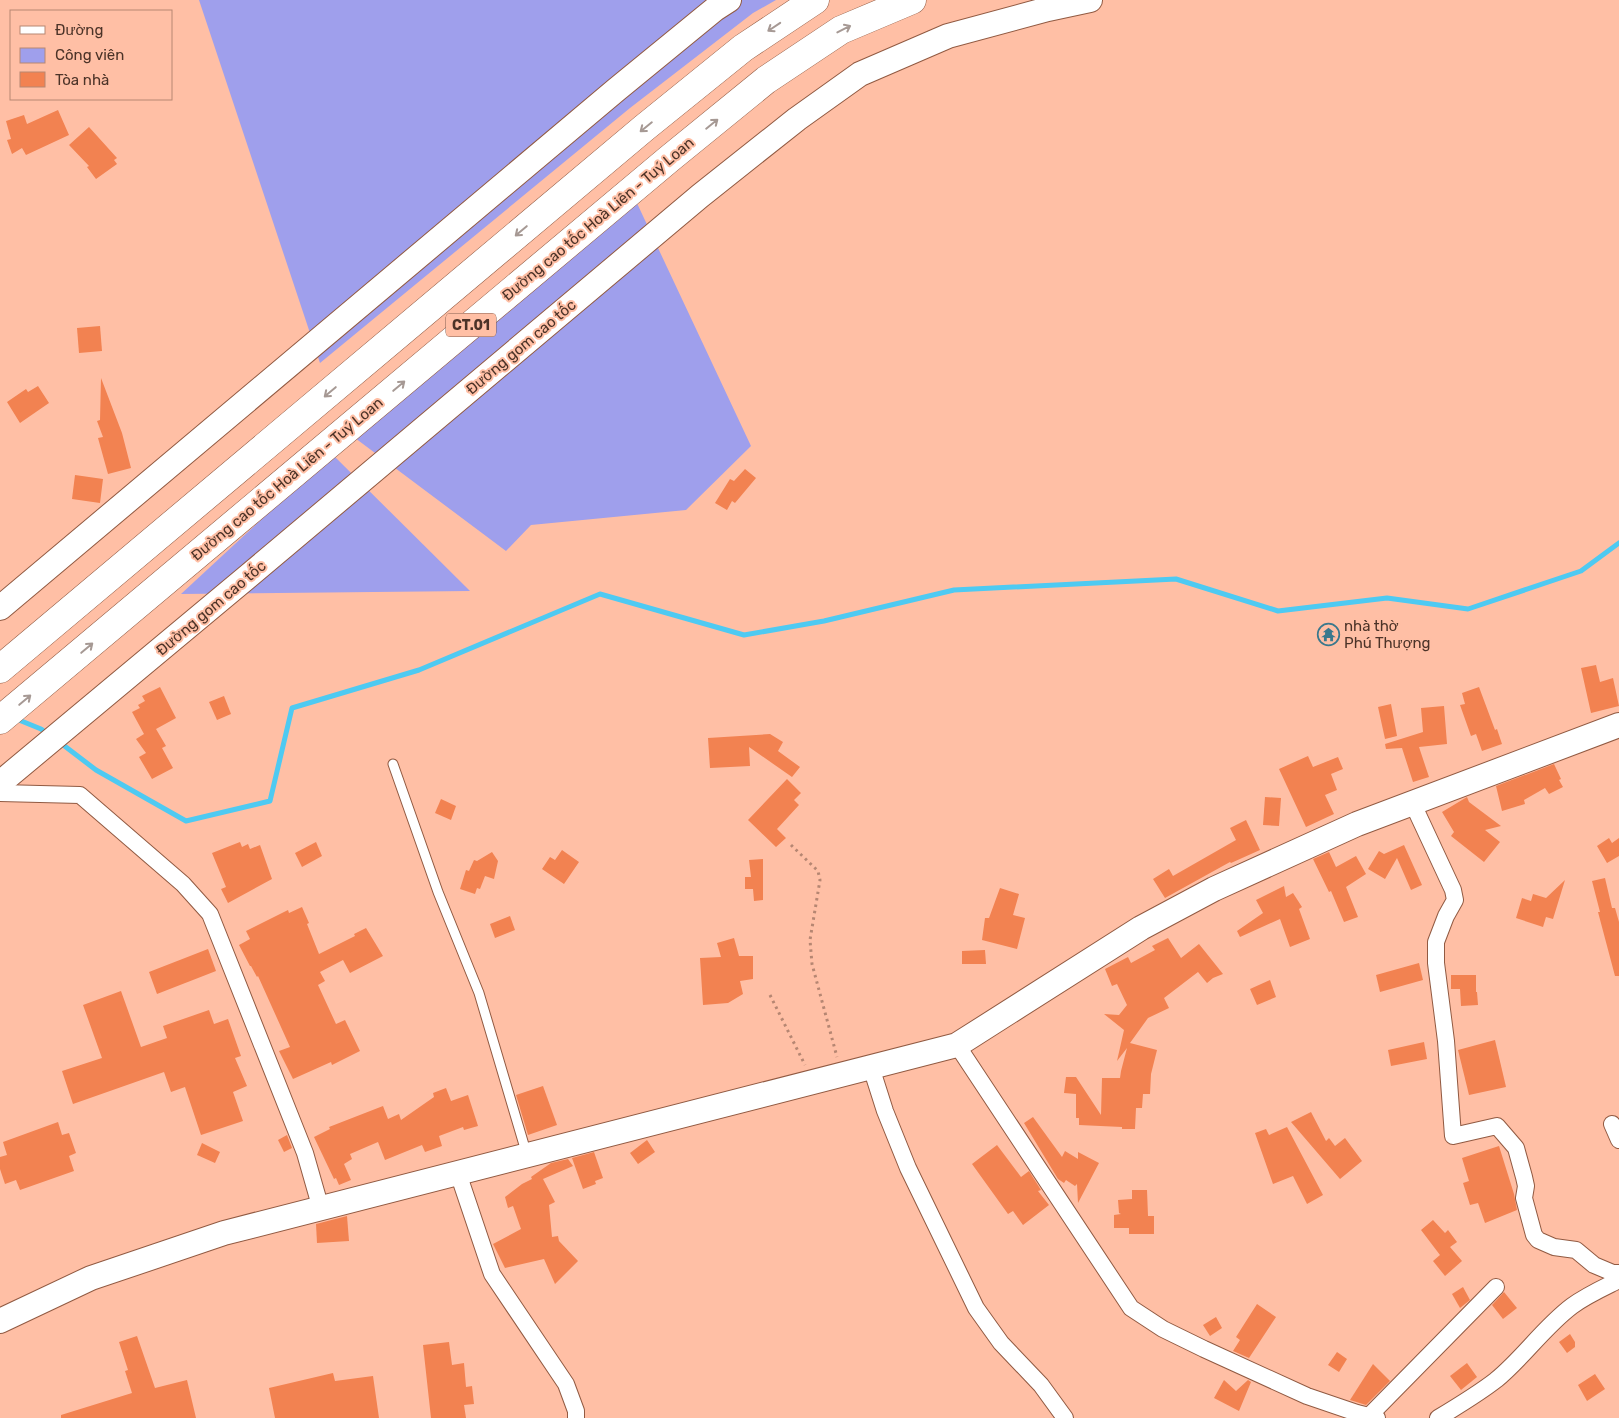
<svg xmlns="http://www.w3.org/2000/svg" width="1619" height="1418" viewBox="0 0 1619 1418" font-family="Rubik,sans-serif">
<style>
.green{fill:#9f9fec}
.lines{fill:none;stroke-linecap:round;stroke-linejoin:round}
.stream{stroke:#4ecaf2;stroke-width:5}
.building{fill:#f28251}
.lane-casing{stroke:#915a42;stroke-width:11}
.street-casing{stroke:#915a42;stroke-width:18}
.secondary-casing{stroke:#915a42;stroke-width:26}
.highway-casing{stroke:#915a42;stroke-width:29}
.path{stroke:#b68672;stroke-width:3;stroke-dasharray:2.5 4;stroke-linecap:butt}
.lane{stroke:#fff;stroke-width:9}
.street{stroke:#fff;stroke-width:16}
.secondary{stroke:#fff;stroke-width:24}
.highway{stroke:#fff;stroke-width:28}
.oneway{stroke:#a69994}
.labels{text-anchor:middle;stroke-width:4;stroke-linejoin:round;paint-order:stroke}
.shield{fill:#ffbfa5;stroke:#825d4e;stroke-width:1}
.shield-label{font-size:14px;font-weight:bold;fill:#4c3328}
.street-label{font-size:15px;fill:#4c3328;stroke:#ffbfa5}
.poi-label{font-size:15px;fill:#4c3328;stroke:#ffbfa5;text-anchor:start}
</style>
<rect width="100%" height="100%" fill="#ffbfa5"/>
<g class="green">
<polygon points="199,0 776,0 753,13 630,108 320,363"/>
<polygon points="635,199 751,446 686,510 531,525 506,551 347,432"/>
<polygon points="332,454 470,591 181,594"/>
</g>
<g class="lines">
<g class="stream">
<polyline points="14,718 41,729 49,735"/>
<polyline points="58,741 96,770 186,821 270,801 292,708 419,670 600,594 744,635 824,621 954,590 1176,579 1278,611 1387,598 1468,609 1581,571 1619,543"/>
</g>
</g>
<g class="building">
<polygon points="58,110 69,135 26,155 22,148 12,154 7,140 11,139 6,121 24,115 27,124"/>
<polygon points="89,127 117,158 114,160 117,164 96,179 87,167 89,166 69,145"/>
<polygon points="100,326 102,351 79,353 77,328"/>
<polygon points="101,378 122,433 131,468 108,474 98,438 103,437 97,421 100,420"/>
<polygon points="38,386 49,403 20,423 7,402 26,389 28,392"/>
<polygon points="745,469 756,478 735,503 732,501 727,510 715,503 730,479 734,481"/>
<polygon points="75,475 103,479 100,503 72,499"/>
<polygon points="1596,665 1600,682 1613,678 1619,706 1591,713 1581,668"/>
<polygon points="160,687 176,718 156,729 166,746 162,748 173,768 152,779 139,757 146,753 136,739 144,734 132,712 140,708 138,705 145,701 142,696"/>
<polygon points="1479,687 1495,730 1497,729 1502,744 1482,751 1476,734 1471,736 1460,705 1465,704 1462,693"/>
<polygon points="224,696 231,714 217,720 209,702"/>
<polygon points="1391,704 1397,736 1385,739 1378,707"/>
<polygon points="1444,706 1447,744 1419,747 1429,777 1413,782 1402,748 1386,749 1385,744 1423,732 1421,708"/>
<polygon points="770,734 783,742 778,751 800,767 792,777 749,747 750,766 710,768 708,738"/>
<polygon points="1308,756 1313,767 1338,757 1343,769 1331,774 1337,790 1325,795 1334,814 1306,827 1279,769"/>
<polygon points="1554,764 1561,779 1559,780 1563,787 1549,794 1545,788 1524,800 1525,804 1502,811 1496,786"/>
<polygon points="787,779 801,793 794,800 799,805 777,829 786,838 776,847 748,820"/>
<polygon points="1265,797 1281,798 1279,826 1263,825"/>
<polygon points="1467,797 1469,802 1501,826 1485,830 1500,842 1484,862 1451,836 1454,832 1442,812"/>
<polygon points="441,799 456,806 451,820 435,813"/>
<polygon points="1246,820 1260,850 1231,863 1230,862 1165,898 1153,879 1169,869 1173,876 1236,840 1230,828"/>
<polygon points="1609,838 1612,843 1619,838 1619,856 1607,863 1597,846"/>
<polygon points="240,842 242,847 248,844 250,849 260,845 272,879 228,903 221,889 226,887 212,853"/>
<polygon points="316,842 322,856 302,867 295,853"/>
<polygon points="1404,845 1422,885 1411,890 1397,858 1385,879 1368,869 1379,851 1384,854"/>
<polygon points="562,850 579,862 564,884 542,869 550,857 555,860"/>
<polygon points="492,852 498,861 494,879 485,876 480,889 477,888 475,894 460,889 466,870 469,871 474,860 477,861"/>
<polygon points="1329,852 1336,867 1356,856 1366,874 1346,887 1358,917 1344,922 1331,891 1329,892 1313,859"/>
<polygon points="763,859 763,900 754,901 753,889 745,889 745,877 751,877 749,860"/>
<polygon points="1605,878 1612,908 1615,908 1619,922 1619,976 1615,976 1598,912 1600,912 1592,881"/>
<polygon points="1565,880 1553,919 1546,917 1543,927 1516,918 1522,898 1531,901 1533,894 1546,898"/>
<polygon points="1284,886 1286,897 1293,893 1302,907 1299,909 1310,939 1290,947 1280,919 1240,937 1237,931 1263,913 1256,900"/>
<polygon points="1000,888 1019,894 1013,915 1025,918 1017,949 982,940 985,918 989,918"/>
<polygon points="302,907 309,923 307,924 319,954 355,936 354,934 366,928 383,956 350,973 343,960 320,972 325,981 318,985 336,1024 345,1020 360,1051 332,1065 331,1062 293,1079 279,1051 290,1047 258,976 257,977 251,966 250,966 239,945 250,939 246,931 288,910 289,913"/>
<polygon points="510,916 515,930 495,938 490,924"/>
<polygon points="734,938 739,956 753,956 753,979 740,981 743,994 728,1003 703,1005 700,958 721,957 717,943"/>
<polygon points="1168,938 1181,958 1199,944 1223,974 1213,978 1207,983 1198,972 1164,998 1169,1008 1148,1018 1130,1043 1157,1050 1151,1074 1150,1094 1143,1094 1142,1108 1136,1108 1135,1129 1122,1129 1122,1127 1079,1125 1079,1118 1076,1118 1076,1094 1064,1093 1066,1077 1076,1077 1101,1115 1102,1078 1120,1078 1121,1071 1127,1048 1117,1061 1124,1030 1104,1014 1119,1015 1127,1005 1117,984 1112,986 1105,969 1128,957 1131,963 1155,950 1152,946"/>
<polygon points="208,949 216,971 157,994 149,972"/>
<polygon points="985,950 986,964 962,964 962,951"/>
<polygon points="1419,963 1423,980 1380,992 1376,975"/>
<polygon points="1451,975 1476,975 1476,992 1477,992 1478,1005 1461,1006 1460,989 1451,989"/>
<polygon points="1270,980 1276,997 1257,1005 1250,989"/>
<polygon points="121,991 141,1047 167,1038 163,1026 209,1010 214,1024 228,1019 241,1056 235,1058 247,1086 233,1092 243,1121 201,1135 185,1087 171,1092 164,1072 73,1104 62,1071 102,1058 83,1005"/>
<polygon points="1495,1040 1506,1087 1469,1095 1458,1050"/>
<polygon points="1424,1042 1427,1059 1391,1066 1388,1050"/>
<polygon points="543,1086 557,1125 528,1135 516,1095"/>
<polygon points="446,1088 451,1101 468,1095 478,1126 464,1130 463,1127 439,1136 442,1146 425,1152 422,1145 385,1160 378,1142 350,1154 352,1159 344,1164 351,1180 339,1185 336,1178 334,1179 314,1137 330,1129 329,1127 383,1106 388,1119 399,1114 401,1120 434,1097 433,1093"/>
<polygon points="1311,1112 1326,1141 1329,1138 1335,1146 1345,1138 1362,1161 1340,1179 1291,1122"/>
<polygon points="1033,1117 1062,1157 1065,1151 1078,1159 1078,1152 1099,1163 1078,1203 1077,1184 1075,1186 1066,1180 1064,1183 1058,1179 1024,1123"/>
<polygon points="58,1122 62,1135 69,1133 76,1153 69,1156 74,1171 20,1190 16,1180 5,1184 0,1169 0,1157 7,1155 3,1142"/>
<polygon points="1287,1127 1323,1195 1307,1204 1293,1176 1273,1184 1255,1133 1266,1129 1269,1135"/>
<polygon points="287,1135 292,1148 284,1152 278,1140"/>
<polygon points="647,1140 655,1152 638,1164 630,1153"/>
<polygon points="202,1143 220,1152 215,1163 197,1155"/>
<polygon points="997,1145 1021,1177 1029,1171 1041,1190 1038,1191 1049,1205 1023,1225 1013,1211 1008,1214 972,1164"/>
<polygon points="1499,1146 1514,1194 1517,1210 1485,1223 1478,1203 1470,1205 1463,1183 1469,1181 1462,1158"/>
<polygon points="594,1152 603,1178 595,1181 596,1184 583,1189 572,1158"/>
<polygon points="568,1159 573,1166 543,1179 555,1202 549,1205 552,1237 558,1236 559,1241 578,1261 555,1284 544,1259 505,1268 493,1244 521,1229 513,1206 508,1208 505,1197 522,1184 532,1179 531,1177 551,1163"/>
<polygon points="1132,1190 1147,1190 1148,1216 1154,1216 1154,1234 1129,1234 1129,1228 1114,1228 1114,1215 1121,1214 1119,1213 1118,1200 1132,1199"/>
<polygon points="347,1216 349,1241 317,1243 316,1224"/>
<polygon points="1433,1220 1445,1233 1448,1230 1457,1242 1450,1247 1462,1261 1445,1276 1433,1261 1440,1255 1421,1230"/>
<polygon points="1463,1287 1470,1300 1460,1308 1452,1294"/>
<polygon points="1504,1292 1517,1308 1503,1319 1492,1305"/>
<polygon points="1257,1304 1276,1317 1249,1358 1233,1351 1240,1340 1236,1337"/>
<polygon points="1216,1317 1222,1328 1210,1336 1203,1325"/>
<polygon points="1570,1334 1575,1342 1575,1347 1567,1353 1559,1342"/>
<polygon points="137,1336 155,1388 187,1380 196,1418 61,1418 61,1415 132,1393 125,1371 128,1370 119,1342"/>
<polygon points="449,1342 452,1365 464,1363 466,1387 472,1386 474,1404 464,1405 466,1418 431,1418 423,1345"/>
<polygon points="1337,1352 1347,1359 1339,1372 1328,1365"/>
<polygon points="1467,1363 1477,1377 1461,1390 1450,1376"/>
<polygon points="1373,1364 1390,1381 1366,1405 1350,1400"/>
<polygon points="333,1373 335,1381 373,1376 379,1418 275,1418 269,1388"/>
<polygon points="1595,1374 1605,1389 1587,1401 1578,1385"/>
<polygon points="1224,1380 1236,1391 1248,1380 1251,1382 1239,1411 1214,1398"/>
</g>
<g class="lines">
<defs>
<polyline id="lane" points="393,764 438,892 479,993 527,1155"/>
<g id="street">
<polyline points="0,793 80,795 183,884 210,914 305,1153 321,1209"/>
<polyline points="1412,802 1453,890 1455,900 1446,916 1436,942 1436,963 1446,1041 1453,1136 1497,1126 1516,1148 1524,1177 1526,1186 1524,1198 1534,1235 1538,1240 1554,1247 1576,1250 1594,1265 1613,1273 1619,1273"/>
<polyline points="957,1045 1131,1308 1163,1329 1204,1349 1307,1396 1357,1413 1377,1418"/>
<polyline points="871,1067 885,1111 908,1168 976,1308 1001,1343 1041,1385 1065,1418"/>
<polyline points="1612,1124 1619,1140"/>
<polyline points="458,1173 492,1274 566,1384 576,1411 576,1418"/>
<polyline points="1369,1416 1496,1287"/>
<path d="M1438,1418c20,-12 40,-24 58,-38 27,-22 48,-53 76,-74 15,-11 31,-18 47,-26"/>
</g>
<g id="secondary">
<polyline points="0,608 616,90 715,9 729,0"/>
<polyline points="0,783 246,578 700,196 797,119 860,74 948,36 1048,9 1090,0"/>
<polyline points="0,1321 91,1278 224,1233 957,1045 1141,928 1214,889 1357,824 1619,725"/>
</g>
<g id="highway">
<polyline points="0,669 644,128 743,48 815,0"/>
<polyline points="0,720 669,159 766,80 841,30 912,0"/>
</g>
</defs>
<use href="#lane" class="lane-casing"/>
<use href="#street" class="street-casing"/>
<use href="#secondary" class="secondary-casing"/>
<use href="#highway" class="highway-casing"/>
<g class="path">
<polyline points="791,845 818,871 820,880 810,940 812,964 837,1057"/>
<polyline points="770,995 805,1065"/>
</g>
<use href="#lane" class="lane"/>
<use href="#street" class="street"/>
<use href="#secondary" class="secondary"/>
<use href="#highway" class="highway"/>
</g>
<defs><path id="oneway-shaft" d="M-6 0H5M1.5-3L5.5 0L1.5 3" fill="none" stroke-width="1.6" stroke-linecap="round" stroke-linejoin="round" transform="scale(1.25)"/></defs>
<g class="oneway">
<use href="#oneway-shaft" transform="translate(774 27) rotate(146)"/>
<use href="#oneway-shaft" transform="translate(844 29) rotate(-27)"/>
<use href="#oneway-shaft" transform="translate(712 124) rotate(-39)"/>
<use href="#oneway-shaft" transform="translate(646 127) rotate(141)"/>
<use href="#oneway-shaft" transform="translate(521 231) rotate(140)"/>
<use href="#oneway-shaft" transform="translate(399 386) rotate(-40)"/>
<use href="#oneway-shaft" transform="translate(330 392) rotate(140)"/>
<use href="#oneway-shaft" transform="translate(87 648) rotate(-40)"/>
<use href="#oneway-shaft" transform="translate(25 700) rotate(-40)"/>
</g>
<defs>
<symbol id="temple-ring" viewBox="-11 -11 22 22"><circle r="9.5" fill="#ffbfa5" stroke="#3a788d" stroke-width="1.5"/><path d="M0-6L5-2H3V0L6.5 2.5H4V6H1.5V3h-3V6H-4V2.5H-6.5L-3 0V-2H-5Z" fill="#3a788d"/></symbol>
</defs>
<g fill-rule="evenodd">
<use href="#temple-ring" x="1316" y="622" width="25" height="25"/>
</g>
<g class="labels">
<rect class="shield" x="446" y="313.5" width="50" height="23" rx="4"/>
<g class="shield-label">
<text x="471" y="330">CT.01</text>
</g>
<g class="street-label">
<text transform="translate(598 219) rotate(-40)" y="5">Đường cao tốc Hoà Liên - Tuý Loan</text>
<text transform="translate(521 347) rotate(-40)" y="5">Đường gom cao tốc</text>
<text transform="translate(287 479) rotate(-40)" y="5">Đường cao tốc Hoà Liên - Tuý Loan</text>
<text transform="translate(211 608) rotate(-40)" y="5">Đường gom cao tốc</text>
</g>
<g class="poi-label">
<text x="1344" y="631">nhà thờ<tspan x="1344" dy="17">Phú Thượng</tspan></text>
</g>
</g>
<rect x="10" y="10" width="162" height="90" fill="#ffbfa5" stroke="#b78773"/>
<rect x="20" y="26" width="25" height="8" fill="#ffffff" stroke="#b78773"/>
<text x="55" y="35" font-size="15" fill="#4c3328">Đường</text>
<rect x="20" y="48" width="25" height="15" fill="#9f9fec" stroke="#b78773"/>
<text x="55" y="60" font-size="15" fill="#4c3328">Công viên</text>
<rect x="20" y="72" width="25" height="15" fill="#f28251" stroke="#b78773"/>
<text x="55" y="85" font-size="15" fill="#4c3328">Tòa nhà</text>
</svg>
